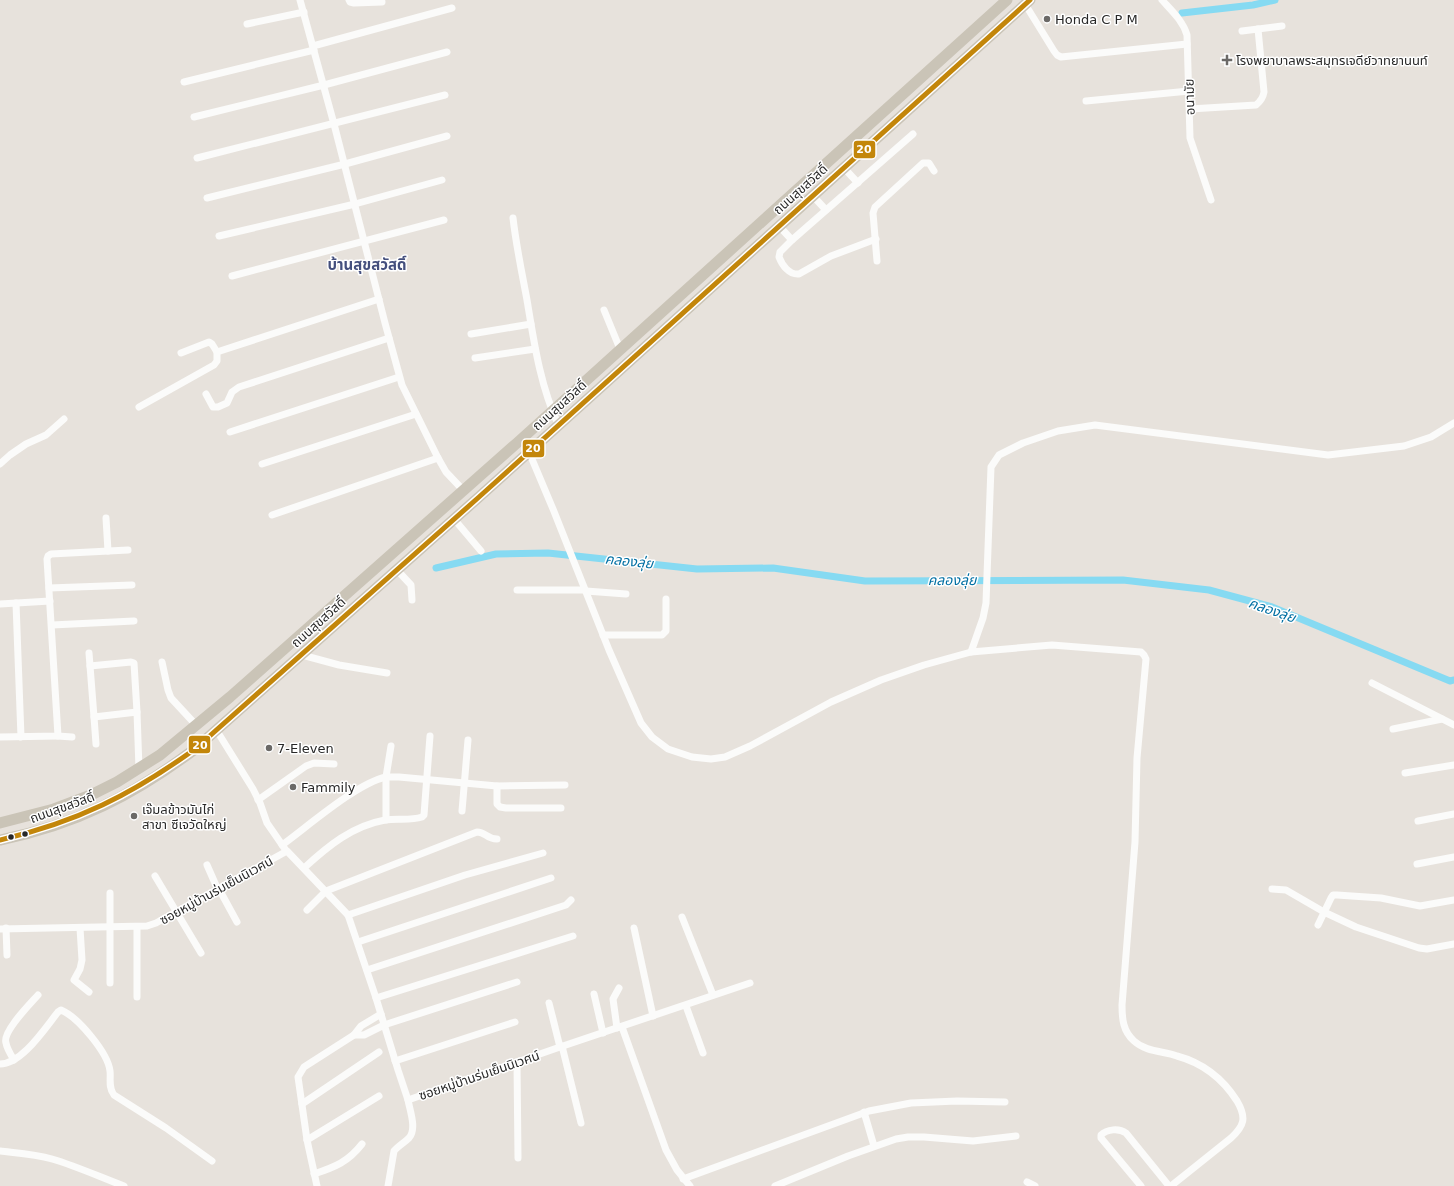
<svg xmlns="http://www.w3.org/2000/svg" width="1454" height="1186" viewBox="0 0 1454 1186" font-family="'DejaVu Sans','Noto Sans Thai',sans-serif">
<style>
.lines{fill:none;stroke-linecap:round;stroke-linejoin:round}
.canal{stroke:#86daf2;stroke-width:7}
.minor{stroke:#fbfbfa;stroke-width:7}
.primary{stroke:#cac4b7;stroke-width:11}
.bus-1-casing{stroke:#fff;stroke-width:8}
.bus-1{stroke:#c3860a;stroke-width:5}
.poi-dot{fill:#6b6967;stroke:#fff;stroke-width:1.5}
.bus-dot{fill:#282828;stroke:#fff;stroke-width:1.5}
.labels{text-anchor:middle;stroke-width:3;stroke-linejoin:round;paint-order:stroke}
.poi-label{font-size:13px;fill:#282828;stroke:#fff;text-anchor:start}
.street-label{font-size:13px;fill:#282828;stroke:#fff}
.water-label{font-size:14px;font-style:italic;fill:#006fa3;stroke:#fff}
.quarter-label{font-size:15px;font-weight:bold;fill:#444f7d;stroke:#fff}
.line-badge{stroke:#fff;stroke-width:1.5}
.badge-label{font-size:11px;text-anchor:middle;font-weight:bold;fill:#fff}
</style>
<rect width="100%" height="100%" fill="#e7e2dc"/>
<g class="lines">
<g class="canal">
<polyline points="1182,13 1253,5 1275,0"/>
<polyline points="436,568 496,554 548,553 697,569 773,568 865,581 1123,580 1209,590 1272,607 1450,681 1454,680"/>
</g>
<g class="minor">
<polyline points="300,0 334,124 385,323 402,385 438,458 446,472 463,490"/>
<polyline points="349,0 350,2 354,3 382,2"/>
<path d="M1162,0c10,11 21,21 25,35l3,103 21,62"/>
<polyline points="1025,4 1054,51 1057,55 1061,57 1187,44"/>
<polyline points="247,24 304,12"/>
<polyline points="1242,31 1282,26"/>
<polyline points="313,46 452,8"/>
<polyline points="184,82 314,50"/>
<polyline points="1086,101 1189,91"/>
<path d="M1190,109l66,-4c5,-4 7,-7 8,-13l-6,-63"/>
<polyline points="194,117 324,85 447,52"/>
<polyline points="197,158 445,95"/>
<polyline points="844,168 858,183"/>
<polyline points="813,196 826,210"/>
<polyline points="207,198 345,164 447,136"/>
<path d="M513,218c3,27 9,55 14,82 7,42 13,85 31,124"/>
<polyline points="779,226 792,240"/>
<polyline points="219,236 355,204 442,180"/>
<path d="M876,239l-45,17 -32,18c-10,1 -17,-9 -20,-17l1,-5 12,-12 121,-106"/>
<polyline points="877,261 873,213 875,207 923,163 929,163 934,171"/>
<polyline points="232,276 444,220"/>
<polyline points="604,310 620,349"/>
<polyline points="471,334 531,324"/>
<polyline points="181,353 209,342 212,344 217,352"/>
<polyline points="475,358 535,349"/>
<polyline points="206,394 213,407 218,407 227,403 232,392 239,387 389,338"/>
<polyline points="139,407 214,365 217,361 217,352 379,299"/>
<polyline points="230,432 399,377"/>
<path d="M529,452l24,57 56,141 32,73 11,14 16,12 24,8 19,2 14,-2 25,-11 81,-44 50,-22 43,-15 47,-13 81,-7 89,7 3,3 2,4 -9,99 -2,84 -13,163c0,14 1,26 12,36 12,11 29,10 43,15 26,7 46,23 60,45 10,17 7,25 -6,37l-60,48"/>
<polyline points="0,464 10,455 26,444 46,435 64,419"/>
<polyline points="262,464 416,414"/>
<polyline points="272,515 438,458"/>
<polyline points="106,518 108,551"/>
<polyline points="454,519 481,551"/>
<polyline points="397,570 411,585 412,600"/>
<polyline points="49,588 132,585"/>
<polyline points="517,590 585,590"/>
<polyline points="586,591 626,594"/>
<polyline points="16,603 21,737"/>
<polyline points="0,604 50,601"/>
<polyline points="52,625 134,621"/>
<polyline points="603,635 662,635 666,631 666,599"/>
<polyline points="971,652 983,618 986,603 991,467 999,455 1023,443 1058,431 1095,425 1328,455 1404,446 1431,437 1454,423"/>
<polyline points="89,653 94,717 137,712 139,769"/>
<polyline points="302,655 339,665 387,673"/>
<polyline points="162,662 168,690 171,698 196,725"/>
<polyline points="90,666 131,662 134,663 137,712"/>
<polyline points="1372,683 1454,725"/>
<polyline points="94,717 96,744"/>
<polyline points="1393,729 1442,719"/>
<polyline points="217,731 253,789 260,803 267,823 285,849"/>
<polyline points="58,736 72,737"/>
<polyline points="0,737 58,736 47,559 48,556 51,554 128,550"/>
<polyline points="1405,773 1454,765"/>
<polyline points="497,786 497,804 500,807 506,808 561,808"/>
<polyline points="258,800 306,766 314,763 334,764"/>
<polyline points="462,811 468,740"/>
<polyline points="386,820 386,777 391,746"/>
<polyline points="1418,821 1454,814"/>
<path d="M282,845c25,-18 75,-62 104,-68 4,0 9,0 13,0l98,9 68,-1"/>
<polyline points="1417,864 1454,857"/>
<polyline points="207,865 218,890"/>
<path d="M304,868c24,-22 48,-42 81,-48 12,-2 25,1 37,-3l2,-2 6,-79"/>
<polyline points="155,876 201,953"/>
<polyline points="219,889 237,922"/>
<polyline points="1272,889 1286,890 1324,912 1356,927 1419,948 1427,949 1454,944"/>
<path d="M307,910l19,-19 151,-59c9,0 9,7 20,7"/>
<polyline points="348,915 465,875 543,853"/>
<polyline points="682,917 713,995"/>
<polyline points="1318,925 1331,898 1333,895 1337,895 1381,898 1420,906 1454,900"/>
<polyline points="6,928 7,955"/>
<polyline points="80,928 82,960 80,969 74,980 89,992"/>
<polyline points="634,928 653,1016"/>
<polyline points="0,929 147,926 156,923 287,851 348,915 376,998 398,1070 408,1100 560,1047 750,983"/>
<polyline points="358,942 551,878"/>
<polyline points="367,970 566,905 571,900"/>
<polyline points="110,983 110,893"/>
<polyline points="594,994 603,1033"/>
<polyline points="137,997 137,927"/>
<polyline points="376,998 573,936"/>
<polyline points="549,1003 560,1047"/>
<polyline points="686,1006 703,1053"/>
<polyline points="622,1027 666,1150 677,1170 690,1186"/>
<polyline points="617,1028 613,999 619,988"/>
<polyline points="354,1035 364,1035 384,1025 517,982"/>
<polyline points="562,1046 581,1123"/>
<path d="M14,1060c-3,-5 -7,-11 -8,-17 -4,-11 24,-39 32,-48"/>
<polyline points="395,1061 515,1022"/>
<polyline points="517,1062 518,1158"/>
<path d="M0,1064c22,0 45,-36 58,-52l3,-2c17,7 47,43 49,61 1,8 -2,16 4,24l52,33 46,33"/>
<polyline points="302,1104 379,1052"/>
<polyline points="864,1112 874,1146"/>
<polyline points="307,1140 379,1096"/>
<path d="M0,1151c17,2 35,3 52,8 24,7 48,18 72,27"/>
<path d="M314,1174c21,-7 34,-12 48,-30"/>
<polyline points="683,1179 869,1111 911,1103 957,1101 1005,1102"/>
<polyline points="1027,1182 1035,1186"/>
<polyline points="317,1186 307,1140 298,1077 304,1067 354,1035 361,1026 381,1014"/>
<path d="M388,1186l6,-35c4,-5 10,-8 15,-13 8,-9 1,-27 -1,-38"/>
<polyline points="775,1186 848,1156 896,1139 908,1137 924,1137 973,1141 1016,1136"/>
<path d="M1141,1186l-40,-48v-3c6,-6 18,-7 25,-2l43,53"/>
</g>
<g class="primary">
<polyline points="0,823 54,809 91,795 117,782 160,755 230,697 517,443 1007,0"/>
<path d="M0,840c75,-15 134,-45 195,-91l284,-252 551,-497"/>
</g>
<defs>
<path id="bus-1" d="M0,840c77,-18 131,-45 195,-91l284,-252 551,-497"/>
</defs>
<use href="#bus-1" class="bus-1-casing"/>
<use href="#bus-1" class="bus-1"/>
</g>
<g class="poi-dot">
<circle cx="1047" cy="19" r="4"/>
<path d="M1225 54h4v4h4v4h-4v4h-4v-4h-4v-4h4z"/>
<circle cx="269" cy="748" r="4"/>
<circle cx="293" cy="787" r="4"/>
<circle cx="134" cy="816" r="4"/>
</g>
<g class="bus-dot">
<circle cx="25" cy="834" r="3.5"/>
<circle cx="11" cy="837" r="3.5"/>
</g>
<g class="labels">
<g class="poi-label">
<text x="1055" y="24">Honda C P M</text>
<text x="1236" y="65">โรงพยาบาลพระสมุทรเจดีย์วาทยานนท์</text>
<text x="277" y="753">7-Eleven</text>
<text x="301" y="792">Fammily</text>
<text x="142" y="814">เจ๊มลข้าวมันไก่<tspan x="142" dy="15">สาขา ซีเจวัดใหญ่</tspan></text>
</g>
<g class="street-label">
<text transform="translate(1189 97) rotate(-92)" y="5">อนามัย</text>
<text transform="translate(800 189) rotate(-42)" y="5">ถนนสุขสวัสดิ์</text>
<text transform="translate(559 405) rotate(-42)" y="5">ถนนสุขสวัสดิ์</text>
<text transform="translate(318 622) rotate(-42)" y="5">ถนนสุขสวัสดิ์</text>
<text transform="translate(62 807) rotate(-20)" y="5">ถนนสุขสวัสดิ์</text>
<text transform="translate(216 890) rotate(-29)" y="5">ซอยหมู่บ้านร่มเย็นนิเวศน์</text>
<text transform="translate(479 1075) rotate(-19)" y="5">ซอยหมู่บ้านร่มเย็นนิเวศน์</text>
</g>
<g class="water-label">
<text transform="translate(629 561) rotate(6)" y="5">คลองลุ่ย</text>
<text x="952" y="585">คลองลุ่ย</text>
<text transform="translate(1272 610) rotate(19)" y="5">คลองลุ่ย</text>
</g>
<g class="quarter-label">
<text x="367" y="270">บ้านสุขสวัสดิ์</text>
</g>
</g>
<g class="line-badge">
<rect x="853" y="140" width="23" height="19" rx="4" fill="#c3860a"/>
<rect x="522" y="439" width="23" height="19" rx="4" fill="#c3860a"/>
<rect x="188" y="735" width="23" height="19" rx="4" fill="#c3860a"/>
</g>
<g class="badge-label">
<text x="864" y="153">20</text>
<text x="533" y="452">20</text>
<text x="200" y="749">20</text>
</g>
</svg>
